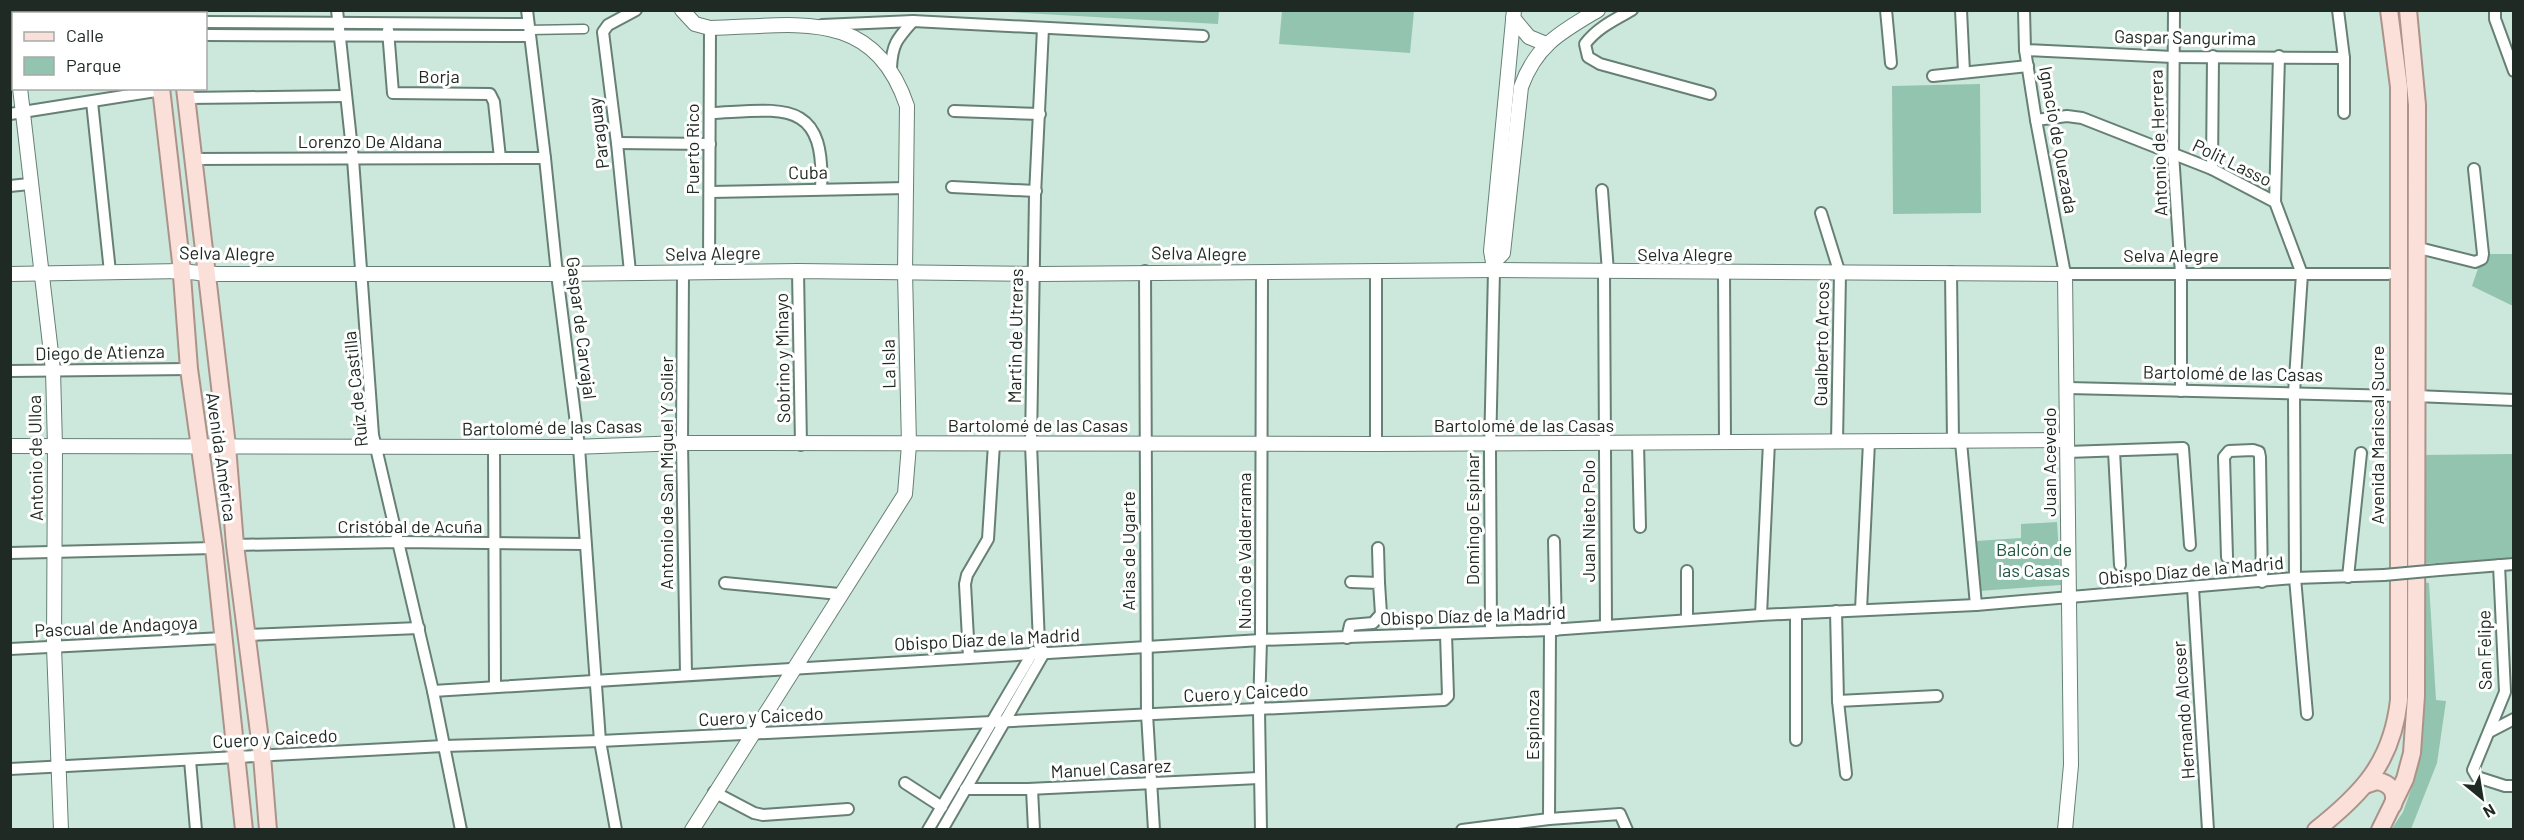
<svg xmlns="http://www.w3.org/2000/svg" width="2524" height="840" viewBox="0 0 2524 840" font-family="Barlow,sans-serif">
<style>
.green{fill:#93c4af}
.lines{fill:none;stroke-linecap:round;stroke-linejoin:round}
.pedestrian-casing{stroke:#678075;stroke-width:11}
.minor-casing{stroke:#678075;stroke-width:14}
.tertiary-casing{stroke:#678075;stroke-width:16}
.primary-casing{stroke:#ac9389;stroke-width:20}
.pedestrian{stroke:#fff;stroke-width:8}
.minor{stroke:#fff;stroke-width:10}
.tertiary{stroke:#fff;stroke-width:14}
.primary{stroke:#fae0d9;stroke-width:16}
.minor-bridge-casing{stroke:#678075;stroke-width:14;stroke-linecap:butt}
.minor-bridge{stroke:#fff;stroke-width:10}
.labels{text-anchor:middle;stroke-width:6;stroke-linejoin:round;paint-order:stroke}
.street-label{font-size:18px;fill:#202a25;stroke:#fff}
.park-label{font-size:18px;fill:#225743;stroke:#fff}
</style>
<rect width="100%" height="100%" fill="#cce7db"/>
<g class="green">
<polygon points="991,11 1219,11 1218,24"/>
<polygon points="1282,11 1414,11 1410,53 1279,44"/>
<polygon points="1980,84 1981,213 1893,214 1892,86"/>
<polygon points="2483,254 2513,254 2513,306 2472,286"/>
<polygon points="2513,454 2513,558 2421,564 2421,455"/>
<polygon points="2057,522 2061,585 1979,591 1976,541 2021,538 2021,524"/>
<polygon points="2422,582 2429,583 2436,700 2446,701 2437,763 2411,829 2391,830 2403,812 2412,787 2423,734"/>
</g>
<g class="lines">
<defs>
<polyline id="pedestrian" points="529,30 584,29"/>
<g id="minor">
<polyline points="337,10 353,159 373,435 433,691 461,830"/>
<polyline points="527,10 545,158 557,274 579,447 600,741 616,830"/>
<path d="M1632,10c-18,10 -35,18 -47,34l3,13 12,7 110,30"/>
<polyline points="1886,10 1891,63"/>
<polyline points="1961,10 1964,72"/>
<polyline points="2024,10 2025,50 2036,120 2065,274 2388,274"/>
<polyline points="2174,10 2173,153 2181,274 2181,391"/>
<polyline points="2338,10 2344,58 2344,113"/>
<polyline points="2495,10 2495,19 2514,71"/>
<polyline points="206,22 528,24"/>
<polyline points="822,25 913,21 1203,36"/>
<polyline points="388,30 393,93 490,94 494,102 500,158"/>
<polyline points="206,35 530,36"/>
<polyline points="2025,50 2173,57 2344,58"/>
<polyline points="2279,56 2275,202 2302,274 2294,393 2295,578 2307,714"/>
<path d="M891,68c1,-24 6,-29 22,-47"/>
<polyline points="1933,76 2028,66"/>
<polyline points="186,98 346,96"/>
<polyline points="92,102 110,272"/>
<polyline points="954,111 1040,114"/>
<path d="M710,113c72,-3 116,-16 111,76"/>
<polyline points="10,114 162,90"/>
<polyline points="2036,120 2067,116 2082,118 2212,169 2275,202"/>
<polyline points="617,143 710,144"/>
<polyline points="194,159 545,158"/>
<polyline points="2212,169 2213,56"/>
<polyline points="10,186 29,184"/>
<polyline points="952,187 1036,191"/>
<polyline points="1602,190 1608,272"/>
<polyline points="710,192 907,188"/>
<polyline points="1821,213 1840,274 1837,442"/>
<polyline points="2415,247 2475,262 2482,259 2483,254 2474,169"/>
<polyline points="709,271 710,28"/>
<polyline points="798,271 801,445"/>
<polyline points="1145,271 1147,714 1154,830"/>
<polyline points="630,272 617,143 603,32 608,25 636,10"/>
<polyline points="683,272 682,443 686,674"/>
<polyline points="1604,272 1606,625"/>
<polyline points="1951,272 1953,442"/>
<polyline points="1724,273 1725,442"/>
<polyline points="10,371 189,369"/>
<polyline points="2068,388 2398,396"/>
<polyline points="2415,396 2514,400"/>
<polyline points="1961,442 1976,605"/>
<polyline points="1638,443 1640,527"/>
<polyline points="1376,444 1376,272"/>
<polyline points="494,447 495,686"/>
<polyline points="2114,451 2120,565"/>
<polyline points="2067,452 2183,448 2190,545"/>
<polyline points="1554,541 1556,630"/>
<polyline points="235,545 399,542 585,544"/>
<polyline points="1378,548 1379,583"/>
<polyline points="10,553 214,548"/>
<polyline points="2227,557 2224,457 2229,451 2253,450 2259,452 2260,457 2262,582"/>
<polyline points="2499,565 2505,692 2473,770 2477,777 2505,786 2514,786"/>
<polyline points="2439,570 2514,564"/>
<polyline points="2348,577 2361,453"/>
<polyline points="725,583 839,594"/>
<polyline points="2193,588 2208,830"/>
<polyline points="1861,610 1869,442"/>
<polyline points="1836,611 1838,701 1846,774"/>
<polyline points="1796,614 1796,740"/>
<polyline points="1761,615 1769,442"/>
<polyline points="1687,620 1687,571"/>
<polyline points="1491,632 1490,452 1494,270"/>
<polyline points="247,635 419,628"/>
<polyline points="1347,638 1350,625 1373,623 1381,614 1379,583 1351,582"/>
<polyline points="10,649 223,638"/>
<polyline points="969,657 965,584 967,575 988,539 994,444"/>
<polyline points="433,691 1261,640 1550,630 1761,615 1976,605 2295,578 2384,575"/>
<polyline points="1838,701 1937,696"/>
<polyline points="2489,732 2514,719"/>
<polyline points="190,760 196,830"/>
<polyline points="10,769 444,746 600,741 1444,700 1448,696 1446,634"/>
<polyline points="905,783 942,807"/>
<polyline points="965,789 1028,789 1259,778"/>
<polyline points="1032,789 1034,830"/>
<polyline points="714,792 754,813 763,815 848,809"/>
<polyline points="1549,819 1550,630"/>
<polyline points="928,830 1033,652"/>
<polyline points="942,830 1044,653 1039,644 1031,444 1035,195 1043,28"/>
<polyline points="1261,830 1259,710 1261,640 1262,272"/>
<polyline points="1462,830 1549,819 1620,814 1627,830"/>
</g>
<g id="tertiary">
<polyline points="11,10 14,33"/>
<path d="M682,10l13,14 15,4c86,-2 163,-22 197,78l-2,166 4,173 -4,49 -213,336"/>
<polyline points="1513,18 1529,37 1546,44"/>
<polyline points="20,88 53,370 55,447 54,647 61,830"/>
<path d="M1494,262l9,-9 18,-166c15,-42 40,-55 77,-77"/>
<polyline points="1494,268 1491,251 1514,10"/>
<polyline points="10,274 182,271 207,274 557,274 798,271 1042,274 1494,270 2065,274 2071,765 2065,830"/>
<polyline points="10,446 573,447 682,443 1376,444 2067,440"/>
</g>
<g id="primary">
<polyline points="151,10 152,14"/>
<polyline points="175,10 176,14"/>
<polyline points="161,88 181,262 189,369 214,548 244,830"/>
<polyline points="185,88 227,446 235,545 262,756 268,830"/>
<path d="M2365,785l12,-4c13,2 20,11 16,24"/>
<path d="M2316,830c47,-37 76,-68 83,-130v-613l-10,-77"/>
<polyline points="2380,830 2405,779 2412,753 2416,696 2417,105 2408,10"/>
</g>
</defs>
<use href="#pedestrian" class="pedestrian-casing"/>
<use href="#minor" class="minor-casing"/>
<use href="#tertiary" class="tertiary-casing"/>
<use href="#primary" class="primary-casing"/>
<use href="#pedestrian" class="pedestrian"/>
<use href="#minor" class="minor"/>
<use href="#tertiary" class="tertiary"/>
<use href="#primary" class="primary"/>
<defs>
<polyline id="minor-bridge" points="2384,575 2439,570"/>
</defs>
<use href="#minor-bridge" class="minor-bridge-casing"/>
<use href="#minor-bridge" class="minor-bridge"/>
</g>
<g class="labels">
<g class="street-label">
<text transform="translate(2185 38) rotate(1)" y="6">Gaspar Sangurima</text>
<text x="439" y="83">Borja</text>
<text transform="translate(599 133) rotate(-97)" y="6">Paraguay</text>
<text transform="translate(2058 140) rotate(80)" y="6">Ignacio de Quezada</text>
<text x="370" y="148">Lorenzo De Aldana</text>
<text transform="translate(2159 143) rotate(-92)" y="6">Antonio de Herrera</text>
<text transform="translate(693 149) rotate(-90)" y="6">Puerto Rico</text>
<text transform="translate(2232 163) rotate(26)" y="6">Polit Lasso</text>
<text transform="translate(808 173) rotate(-1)" y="6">Cuba</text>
<text transform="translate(227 254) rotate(1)" y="6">Selva Alegre</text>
<text transform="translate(713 254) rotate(-1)" y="6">Selva Alegre</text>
<text transform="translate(1199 254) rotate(1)" y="6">Selva Alegre</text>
<text x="1685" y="261">Selva Alegre</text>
<text x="2171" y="262">Selva Alegre</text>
<text transform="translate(581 328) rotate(83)" y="6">Gaspar de Carvajal</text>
<text transform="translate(1016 336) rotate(-89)" y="6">Martin de Utreras</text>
<text transform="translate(1822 344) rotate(-89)" y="6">Gualberto Arcos</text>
<text transform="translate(100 353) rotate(-1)" y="6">Diego de Atienza</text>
<text transform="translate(783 358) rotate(-91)" y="6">Sobrino y Minayo</text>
<text transform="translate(889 364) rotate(-91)" y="6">La Isla</text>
<text transform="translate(2233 374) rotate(1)" y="6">Bartolomé de las Casas</text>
<text transform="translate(356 389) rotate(-96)" y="6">Ruíz de Castilla</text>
<text x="1038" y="432">Bartolomé de las Casas</text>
<text x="1524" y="432">Bartolomé de las Casas</text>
<text transform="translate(552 428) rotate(-1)" y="6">Bartolomé de las Casas</text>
<text transform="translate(2378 435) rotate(-90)" y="6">Avenida Mariscal Sucre</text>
<text transform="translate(221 457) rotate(82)" y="6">Avenida América</text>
<text transform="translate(36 458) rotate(-91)" y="6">Antonio de Ulloa</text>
<text transform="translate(2050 462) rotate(-90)" y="6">Juan Acevedo</text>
<text transform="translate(667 473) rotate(-90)" y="6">Antonio de San Miguel Y Solier</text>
<text transform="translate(1473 519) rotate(-90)" y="6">Domingo Espinar</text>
<text transform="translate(1589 521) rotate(-90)" y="6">Juan Nieto Polo</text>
<text x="410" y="533">Cristóbal de Acuña</text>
<text transform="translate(1129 551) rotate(-90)" y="6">Arias de Ugarte</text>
<text transform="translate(1245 551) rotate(-90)" y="6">Nuño de Valderrama</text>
<text transform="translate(2191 571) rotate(-5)" y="6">Obispo Díaz de la Madrid</text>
<text transform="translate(1473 616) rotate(-2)" y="6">Obispo Díaz de la Madrid</text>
<text transform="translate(116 627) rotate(-3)" y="6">Pascual de Andagoya</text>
<text transform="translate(987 640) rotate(-3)" y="6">Obispo Díaz de la Madrid</text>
<text transform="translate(2485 650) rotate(-91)" y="6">San Felipe</text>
<text transform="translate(1246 693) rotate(-3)" y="6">Cuero y Caicedo</text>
<text transform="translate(2184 710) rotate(-94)" y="6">Hernando Alcoser</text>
<text transform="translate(761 717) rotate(-3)" y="6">Cuero y Caicedo</text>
<text transform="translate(1533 725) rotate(-90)" y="6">Espinoza</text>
<text transform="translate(275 739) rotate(-3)" y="6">Cuero y Caicedo</text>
<text transform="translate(1111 769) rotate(-3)" y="6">Manuel Casarez</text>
</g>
<g class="park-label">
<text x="2034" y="556">Balcón de<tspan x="2034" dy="21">las Casas</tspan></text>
</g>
</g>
<rect width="2524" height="840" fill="none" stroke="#202a25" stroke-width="24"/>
<rect x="12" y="12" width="195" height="78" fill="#ffffff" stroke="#a6aaa8" stroke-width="1.5"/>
<rect x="24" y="32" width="30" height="9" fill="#fae0d9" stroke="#a6aaa8" stroke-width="1.5"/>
<text x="66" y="42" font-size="18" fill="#202a25">Calle</text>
<rect x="24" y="57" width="30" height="18" fill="#93c4af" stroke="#a6aaa8" stroke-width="1.5"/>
<text x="66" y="72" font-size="18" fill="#202a25">Parque</text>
<g transform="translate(2482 798) rotate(150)" stroke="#ffffff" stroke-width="4.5" paint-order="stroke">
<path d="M0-4.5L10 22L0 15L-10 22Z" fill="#202a25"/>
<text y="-9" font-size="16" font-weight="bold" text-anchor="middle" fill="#202a25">N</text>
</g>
</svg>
